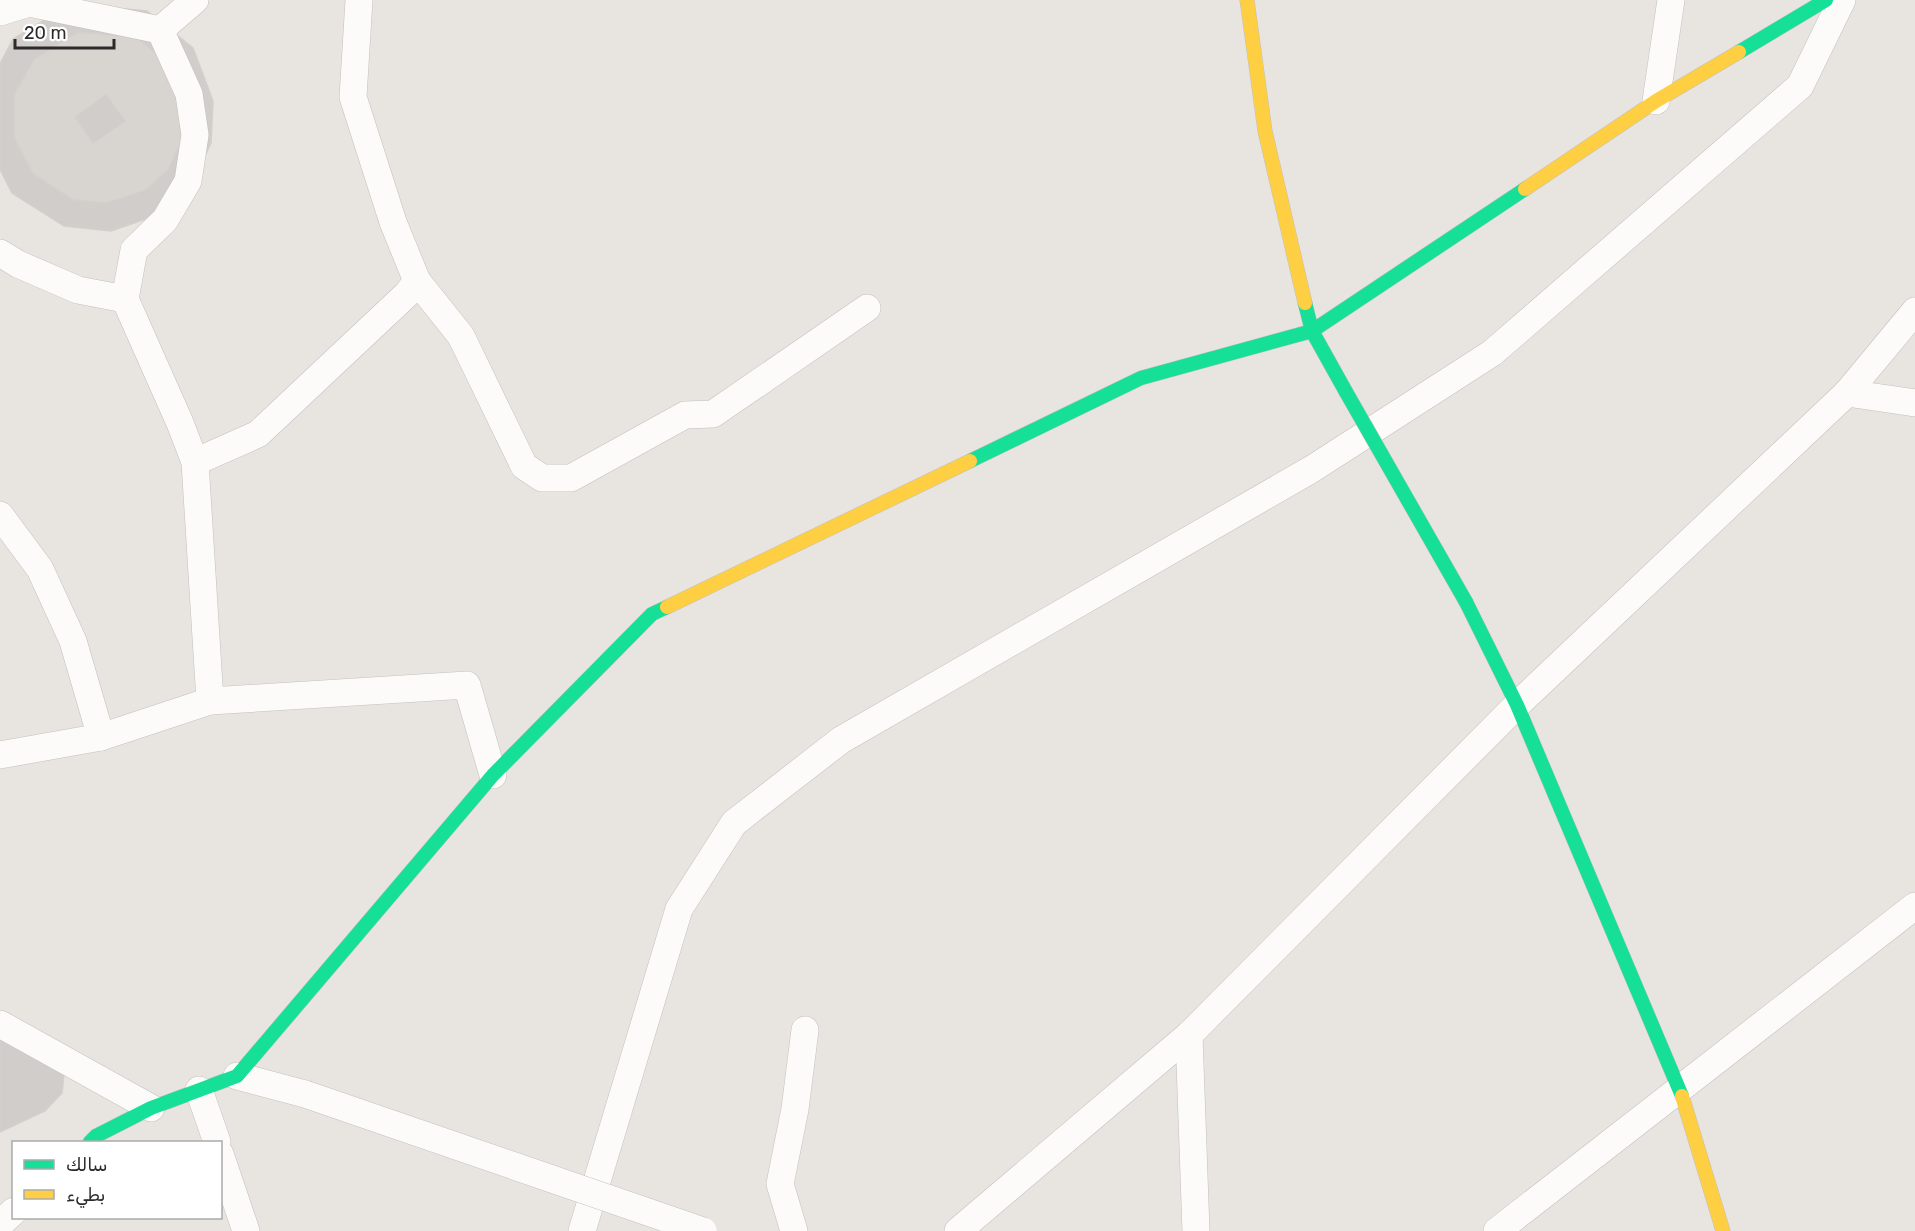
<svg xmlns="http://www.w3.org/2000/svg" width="1915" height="1231" viewBox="0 0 1915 1231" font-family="Rubik,'Noto Sans Arabic',sans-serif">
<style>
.plaza{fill:#d8d4d0}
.building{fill:#d0cdca;stroke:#d3d0cc;stroke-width:1.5;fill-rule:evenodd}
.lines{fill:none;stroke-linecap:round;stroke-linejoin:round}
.street-casing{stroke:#c2c1c1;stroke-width:28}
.fast-casing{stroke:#c2c1c1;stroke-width:15}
.slow-casing{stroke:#c2c1c1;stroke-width:15}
.street{stroke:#fcfbfa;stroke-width:27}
.fast{stroke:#16e098;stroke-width:14}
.slow{stroke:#ffcf43;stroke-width:14}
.street-bridge-casing{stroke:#c2c1c1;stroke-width:28;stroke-linecap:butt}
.fast-bridge-casing{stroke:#c2c1c1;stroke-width:15;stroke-linecap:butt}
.street-bridge{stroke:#fcfbfa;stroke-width:27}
.fast-bridge{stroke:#16e098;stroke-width:14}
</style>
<rect width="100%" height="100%" fill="#e8e4e0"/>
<polygon class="plaza" points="78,32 136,37 170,65 184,136 168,170 146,190 107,203 73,200 33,174 14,137 14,95 34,59"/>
<g class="building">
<path d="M71,4l76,7 46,37 20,53 -2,42 -21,44 -30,27 -49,17 -47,-5 -52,-33 -12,-24v-105l13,-25zM78,32l58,5 34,28 14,71 -16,34 -22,20 -39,13 -34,-3 -40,-26 -19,-37v-42l20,-36z"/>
<polygon points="106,95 125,121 93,143 75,117"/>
<polygon points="0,1032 64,1074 62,1093 45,1111 0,1132"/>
</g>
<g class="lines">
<defs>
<g id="street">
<polyline points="0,12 29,3 160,30 189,94 195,135 188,181 165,220 134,250 125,299 180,423 195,462 210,701"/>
<polyline points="160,30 195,0"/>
<polyline points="1656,101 1671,0"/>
<polyline points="0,253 18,264 78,290 125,299"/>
<polyline points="417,281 461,336 524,466 542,478 571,478 685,415 713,414 867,308"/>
<polyline points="1847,393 1915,403"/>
<polyline points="195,462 258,434 407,294 417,281 393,222 353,97 359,0"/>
<polyline points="0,515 40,569 73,641 101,737"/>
<polyline points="0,755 101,737 210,701 467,685 493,775"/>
<polyline points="0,1024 151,1108"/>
<polyline points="1189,1035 1196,1231"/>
<polyline points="237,1076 305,1094"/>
<polyline points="199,1090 217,1142"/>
<polyline points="220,1154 246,1231"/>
<polyline points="0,1224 14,1211"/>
<polyline points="582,1231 679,909 734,823 841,740 1312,469 1492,353 1800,86 1842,0"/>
<polyline points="794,1231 780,1184 795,1109 805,1030"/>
<polyline points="958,1231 1189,1035 1517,705 1847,393 1915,311"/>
<polyline points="1497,1231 1915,906"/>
</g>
<g id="fast">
<polyline points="1739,52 1826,0"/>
<polyline points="1305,303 1312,331 1346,392"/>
<polyline points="970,461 1141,378 1312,331 1525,189"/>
<polyline points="1466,602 1517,705 1682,1096"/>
<polyline points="90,1142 96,1136 151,1108 237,1076 493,775 652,614 667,607"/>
</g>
<g id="slow">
<polyline points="1247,0 1265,131 1305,303"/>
<polyline points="1525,189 1656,101 1739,52"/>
<polyline points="667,607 970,461"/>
<polyline points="1682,1096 1723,1231"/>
</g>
</defs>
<use href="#street" class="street-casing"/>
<use href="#fast" class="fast-casing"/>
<use href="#slow" class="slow-casing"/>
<use href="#street" class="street"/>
<use href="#fast" class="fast"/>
<use href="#slow" class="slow"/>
<defs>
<polyline id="street-bridge" points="305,1094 703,1231"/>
<polyline id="fast-bridge" points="1346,392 1466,602"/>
</defs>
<use href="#street-bridge" class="street-bridge-casing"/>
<use href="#fast-bridge" class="fast-bridge-casing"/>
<use href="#street-bridge" class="street-bridge"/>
<use href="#fast-bridge" class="fast-bridge"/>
</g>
<rect x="12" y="1141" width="210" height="78" fill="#ffffff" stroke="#aaaaaa" stroke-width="1.5"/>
<rect x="24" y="1160" width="30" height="9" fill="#16e098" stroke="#aaaaaa" stroke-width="1.5"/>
<text x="66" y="1171" font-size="18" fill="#2b2b2b">سالك</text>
<rect x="24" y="1190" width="30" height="9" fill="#ffcf43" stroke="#aaaaaa" stroke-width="1.5"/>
<text x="66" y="1201" font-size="18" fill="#2b2b2b">بطيء</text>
<path d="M15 39v9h99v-9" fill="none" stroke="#2b2b2b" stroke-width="3"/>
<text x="24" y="39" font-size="18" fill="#2b2b2b" stroke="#ffffff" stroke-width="4.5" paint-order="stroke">20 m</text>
</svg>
